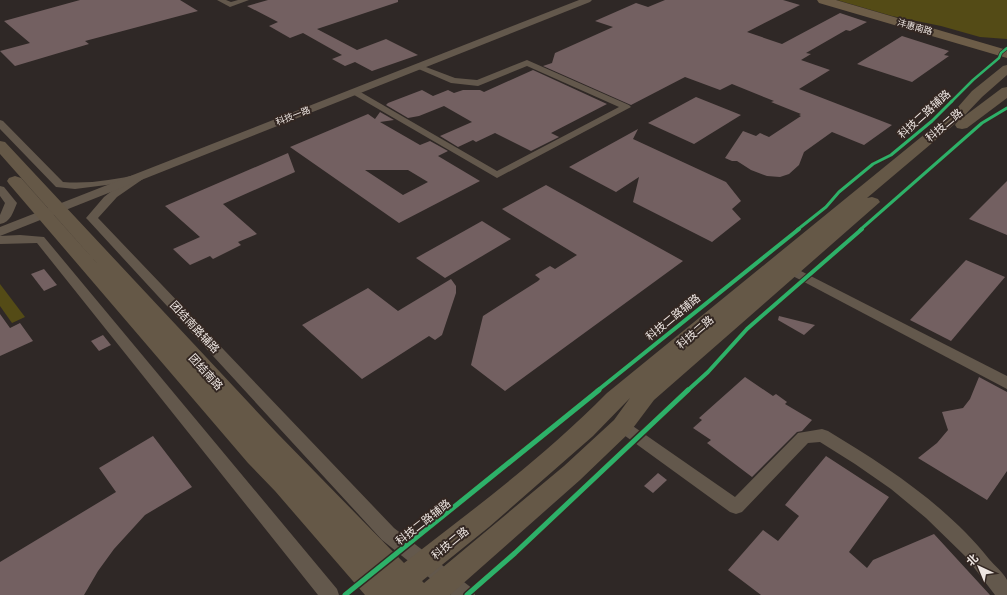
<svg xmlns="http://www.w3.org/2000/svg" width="1007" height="595" viewBox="0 0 1007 595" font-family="'DejaVu Sans','Noto Sans SC',sans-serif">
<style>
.green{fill:#544b16}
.building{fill:#736061;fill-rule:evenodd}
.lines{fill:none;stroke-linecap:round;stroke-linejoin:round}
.minor{fill:#63584c;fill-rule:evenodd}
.tertiary{fill:#63584c;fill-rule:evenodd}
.secondary{fill:#655847;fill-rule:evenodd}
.primary{fill:#6d5d48;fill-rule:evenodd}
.cycleway-far3-casing{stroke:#332722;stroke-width:4}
.cycleway-far2-casing{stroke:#332722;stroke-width:5}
.cycleway-far1-casing{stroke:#332722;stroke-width:6}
.cycleway-casing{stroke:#332722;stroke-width:8}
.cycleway-far3{stroke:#2db169;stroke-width:2.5}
.cycleway-far2{stroke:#2db169;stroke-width:3}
.cycleway-far1{stroke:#2db169;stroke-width:4}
.cycleway{stroke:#2db169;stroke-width:5}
.labels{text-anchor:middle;stroke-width:4;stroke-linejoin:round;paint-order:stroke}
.far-street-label{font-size:9px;fill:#ede5e1;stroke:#332722}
.street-label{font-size:11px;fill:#ede5e1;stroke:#332722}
</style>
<rect width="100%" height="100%" fill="#2f2826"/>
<g class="green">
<polygon points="837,0 1007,0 1007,39 980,37 941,26 892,16"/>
<polygon points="0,284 25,317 12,323 0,306"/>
</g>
<g class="building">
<polygon points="80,0 180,0 198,11 85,41 89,44 15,66 0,51 30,43 4,21"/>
<polygon points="268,0 398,0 398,2 317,29 357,50 386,39 418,55 372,71 355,62 345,66 332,59 342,55 303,33 290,38 269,26 278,22 247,6"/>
<polygon points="665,0 783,0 800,5 747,32 782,44 840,13 867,22 850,31 846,30 806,53 811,54 801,60 830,70 799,89 892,125 864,145 832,132 804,152 799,165 789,174 780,177 767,176 751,170 737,161 732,161 725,158 743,131 756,136 760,133 769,137 801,116 799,115 801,114 771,102 774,101 732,84 720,90 685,77 631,105 543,66 552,63 555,53 613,27 595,21 636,3 648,7"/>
<polygon points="902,36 949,51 944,55 949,56 912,82 857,64"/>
<polygon points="533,70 607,104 551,133 559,137 531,151 495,133 476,142 473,140 458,147 440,136 472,122 444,106 419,116 408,118 386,105 388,103 422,90 433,96 448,90 454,93 463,90 480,90 484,92"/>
<polygon points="696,97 741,115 694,144 648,123"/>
<path d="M380,112l14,8 -14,2 40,23 10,-4 18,10 -10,5 42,25 -81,42 -109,-76 78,-33 7,5zM365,170h43l20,12 -25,13z"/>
<polygon points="638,129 633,139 726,182 741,201 732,209 741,219 712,242 633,202 639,177 616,192 569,167"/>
<polygon points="288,153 295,172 223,204 257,234 238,242 241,245 213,259 210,256 190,265 173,249 200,237 165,206"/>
<polygon points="1007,181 1007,235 969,219"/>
<polygon points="546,185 683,261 505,391 471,365 483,316 538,281 540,279 535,275 550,266 555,269 577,255 502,209"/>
<polygon points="482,221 511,239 445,278 416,258"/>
<polygon points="966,260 1005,277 951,341 910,320"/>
<polygon points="44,269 57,285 44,291 31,274"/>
<polygon points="451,279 456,286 456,293 442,335 435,340 429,336 362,379 302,325 368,288 398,311"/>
<polygon points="0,314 10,328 20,323 33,341 0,356"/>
<polygon points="779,316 815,325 804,335 778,320"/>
<polygon points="103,335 111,345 99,351 91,341"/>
<polygon points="745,377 773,396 776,394 787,402 785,404 812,420 802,431 797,432 752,477 707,443 711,440 693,428 702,420 699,418"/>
<polygon points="979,377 1007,392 1007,471 987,500 918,458 937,443 948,430 942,412 963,408 970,399"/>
<polygon points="153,436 192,487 145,515 114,549 98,571 84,595 0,595 0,562 116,492 99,468"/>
<polygon points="826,456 889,497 849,552 867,568 873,560 934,534 990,595 761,595 728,570 763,530 778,541 799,516 785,505"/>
<polygon points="658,473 667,480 653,493 644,486"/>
</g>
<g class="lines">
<g class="minor">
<polygon points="217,0 226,0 231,2 238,0 249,0 230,7"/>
<polygon points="527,60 629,105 631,107 497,178 349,92 354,89 357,90 497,171 619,107 527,66 478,86 451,83 414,67 418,64 455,78 477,80"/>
<path d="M0,120l3,1 60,61c25,2 52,-2 76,-8l4,1 1,2 -1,2 -26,18 -19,21 296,310 79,61 2,6h-24l-69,-55 -294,-320 -2,-2 18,-21 18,-14 -47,6 -19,-2 -56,-58z"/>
<path d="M0,186l4,1 13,16c-4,9 -6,19 -17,21v-9l5,-12 -5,-7z"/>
<polygon points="20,235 44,237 337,589 339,595 318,595 37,243 0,244 0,236"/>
<polygon points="793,267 1007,376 1007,389 789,274 787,271 789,268"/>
<path d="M622,420l5,2 108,75 63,-64 24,-4 6,2c58,35 118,74 161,128 5,6 14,13 18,21 0,4 0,11 0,15h-12l-29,-38 -40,-39 -35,-29 -36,-25 -35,-22 -12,1 -66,69 -6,2 -6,-2 -113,-82 -3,-4 3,-4z"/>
</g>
<polygon class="tertiary" points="579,0 592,0 590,2 0,236 0,227"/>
<path class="secondary" d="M1007,65v10l-25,22 -20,21 40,-30 5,-1v11l-40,30 -5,1 -5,-1 -2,-3 2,-3 -90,76 5,-1 6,2 2,3 -226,198 -24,32 -50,48 -130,115h-85l-90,-104 -27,-28 -239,-279 -2,-3 2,-3 6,-2 6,2 81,91 -102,-115v-13l5,1 272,291 127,130c70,-54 141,-107 203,-170l351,-286 14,-16 31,-25zM630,398l-16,22 -50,46 -140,117 -2,-2 67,-54 104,-91z"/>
<polygon class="primary" points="817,0 836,0 1007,50 1007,58 819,3"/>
<defs>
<polyline id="cycleway-far3" points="951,102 973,80 999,58 1001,53 1007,48"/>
<g id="cycleway-far2">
<polyline points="797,230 826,207 839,192 873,164 891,155 932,121 952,101"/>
<polyline points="860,230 982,123 1007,108"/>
</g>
<g id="cycleway-far1">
<polyline points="597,391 799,229"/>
<polyline points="687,391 708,372 747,329 862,229"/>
</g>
<g id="cycleway">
<polyline points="345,595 599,390"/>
<polyline points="467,595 515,553 688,390"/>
</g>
</defs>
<use href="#cycleway-far3" class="cycleway-far3-casing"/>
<use href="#cycleway-far2" class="cycleway-far2-casing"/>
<use href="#cycleway-far1" class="cycleway-far1-casing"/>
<use href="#cycleway" class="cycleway-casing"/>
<use href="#cycleway-far3" class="cycleway-far3"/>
<use href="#cycleway-far2" class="cycleway-far2"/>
<use href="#cycleway-far1" class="cycleway-far1"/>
<use href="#cycleway" class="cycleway"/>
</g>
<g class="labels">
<g class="far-street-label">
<text transform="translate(915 27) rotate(16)" y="3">沣惠南路</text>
<text transform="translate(293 116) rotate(-21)" y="3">科技一路</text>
</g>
<g class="street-label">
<text transform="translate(924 114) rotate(-42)" y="4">科技二路辅路</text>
<text transform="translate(944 125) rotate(-40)" y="4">科技二路</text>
<text transform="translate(673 317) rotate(-39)" y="4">科技二路辅路</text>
<text transform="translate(195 327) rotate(47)" y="4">团结南路辅路</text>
<text transform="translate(695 332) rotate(-40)" y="4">科技二路</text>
<text transform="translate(206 372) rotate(48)" y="4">团结南路</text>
<text transform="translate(423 522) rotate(-38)" y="4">科技二路辅路</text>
<text transform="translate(450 543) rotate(-39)" y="4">科技二路</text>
</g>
</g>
<g transform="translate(979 567) rotate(316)" stroke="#332722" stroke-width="3" paint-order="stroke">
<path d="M0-3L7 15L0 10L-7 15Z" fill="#ede5e1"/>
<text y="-6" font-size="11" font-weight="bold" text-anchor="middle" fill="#ede5e1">北</text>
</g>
</svg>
